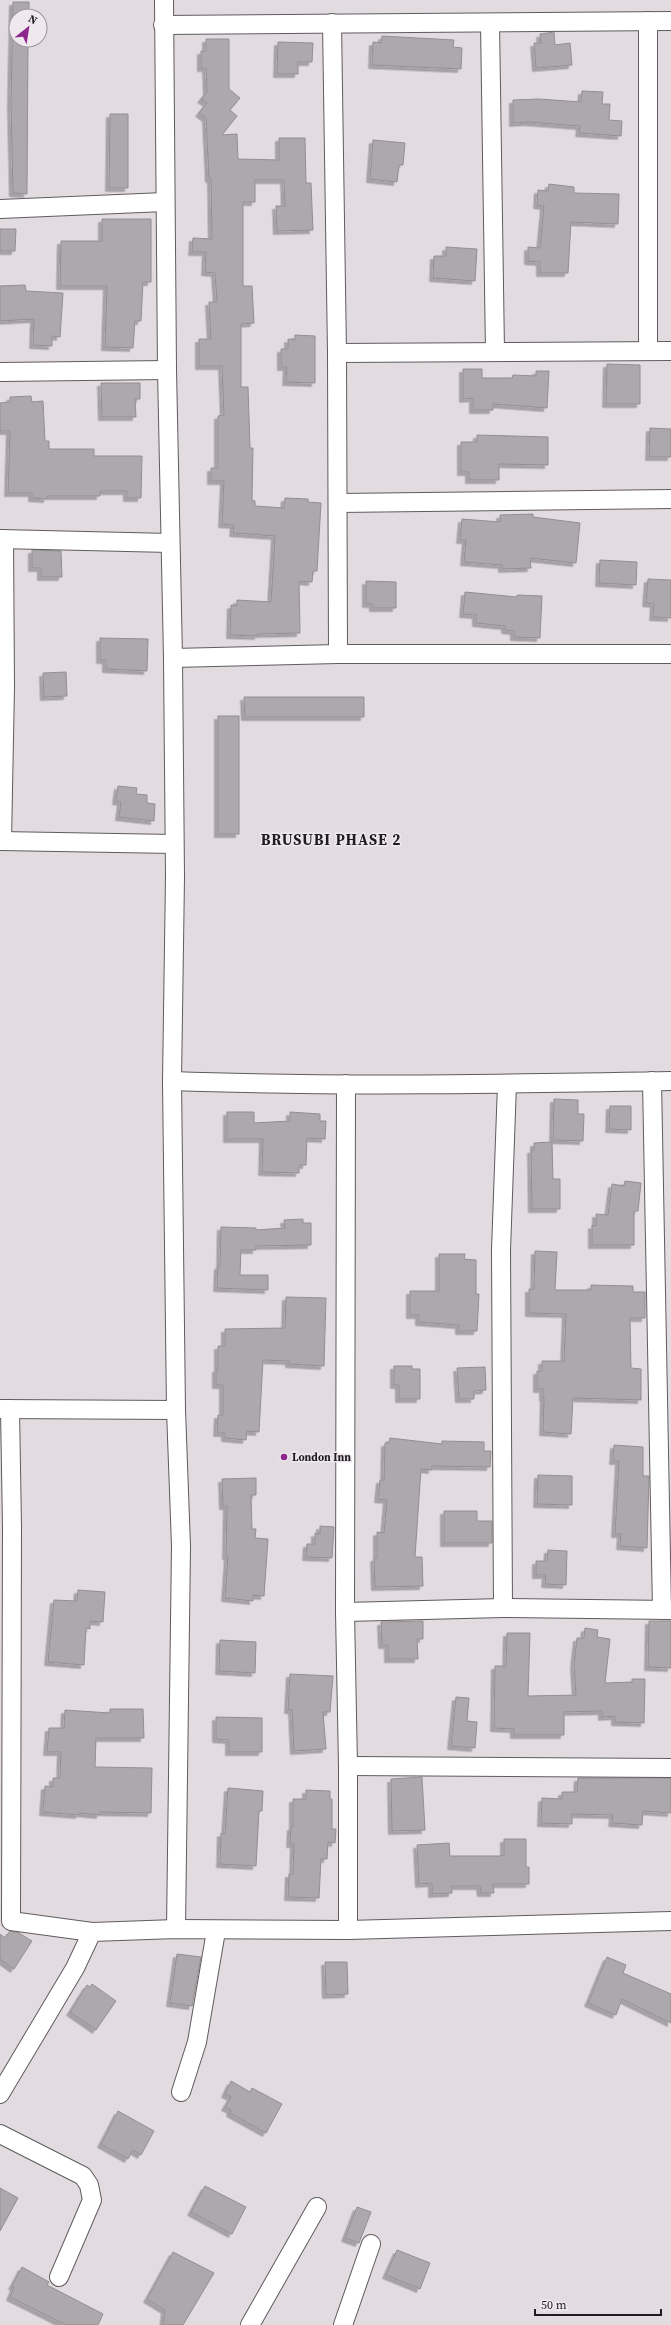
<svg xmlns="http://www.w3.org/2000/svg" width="671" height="2325" viewBox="0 0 671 2325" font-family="'Source Serif 4',serif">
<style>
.building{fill:#aca8ac;stroke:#928e92;filter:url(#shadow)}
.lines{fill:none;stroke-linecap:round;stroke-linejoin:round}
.minor-casing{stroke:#605b5f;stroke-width:20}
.minor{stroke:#fff;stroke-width:18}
.poi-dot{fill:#8d278d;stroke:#efe9ee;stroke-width:1.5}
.labels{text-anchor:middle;stroke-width:3;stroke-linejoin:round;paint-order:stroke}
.poi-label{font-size:11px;font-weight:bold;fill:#1e1c1e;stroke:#efe9ee;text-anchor:start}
.district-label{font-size:15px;font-weight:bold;letter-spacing:1px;fill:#1e1c1e;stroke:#efe9ee}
</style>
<defs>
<filter id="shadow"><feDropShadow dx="-3.5" dy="3.5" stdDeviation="0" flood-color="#0004"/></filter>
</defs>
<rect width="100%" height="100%" fill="#e2dce1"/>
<g class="building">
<polygon points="13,2 29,2 29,16 16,16 16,40 28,40 27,194 13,193 11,104"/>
<polygon points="554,32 555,45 570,43 572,65 536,68 534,43 541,43 540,34"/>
<polygon points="382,36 454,40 453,47 462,48 461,69 372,65 373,42 381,43"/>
<polygon points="206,39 229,39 229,89 240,98 230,110 237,116 222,135 237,134 238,159 279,160 279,138 305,138 306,183 311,183 313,230 277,231 276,206 285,206 284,180 255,180 255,202 243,202 243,286 252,286 254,323 241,324 241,387 248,387 250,448 253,448 252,500 255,501 255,506 284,508 285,498 308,499 308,502 321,503 317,571 313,571 312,582 299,581 300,633 258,634 258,636 230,635 231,605 237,606 237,600 271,602 275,536 233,533 234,525 222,524 224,481 211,481 211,468 218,468 218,416 224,415 222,366 199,366 199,339 211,339 209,302 217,302 215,273 205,272 206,252 192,252 193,238 212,239 211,179 209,179 206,118 199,113 207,103 201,99 207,92 206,68 201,68 201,51 206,51"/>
<polygon points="278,42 313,43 312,62 298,62 298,74 277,74"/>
<polygon points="582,91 603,92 602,104 610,104 609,120 622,121 621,136 579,133 580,126 528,122 513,123 513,100 539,99 581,102"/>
<polygon points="110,114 128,114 128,188 109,188"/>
<polygon points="373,140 405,143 403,165 399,165 397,182 370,179"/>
<polygon points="549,184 574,187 574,193 619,194 618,224 571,222 568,273 540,273 540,262 528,261 528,247 540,248 544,206 537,205 538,190 548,191"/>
<polygon points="102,219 151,219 151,282 143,282 141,321 135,321 133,348 105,347 107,286 60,286 61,241 102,241"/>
<polygon points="0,229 16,229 15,251 0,251"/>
<polygon points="446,247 477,249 475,281 433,278 434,256 446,256"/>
<polygon points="25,285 26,291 63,293 60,337 52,336 52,346 33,345 34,319 0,321 0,286"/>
<polygon points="295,335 315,336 315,383 286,382 287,367 281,367 281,349 288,349 288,339 295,340"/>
<polygon points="607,364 640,365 640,404 606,404"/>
<polygon points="463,369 482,369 482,378 512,378 513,375 536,376 536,371 549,371 547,408 493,404 493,410 473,410 473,398 463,399"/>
<polygon points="101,383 140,383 140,399 135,399 136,417 102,417"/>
<polygon points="31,396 32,402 43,401 45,441 49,441 49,449 94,449 94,456 142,456 141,498 127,498 127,491 100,491 100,496 47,496 47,499 32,498 32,493 8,493 10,431 0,431 0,403 10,402 10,397"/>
<polygon points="650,428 671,429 671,457 649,457"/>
<polygon points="477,435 548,437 548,465 499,464 499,480 469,480 469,472 461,472 461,442 477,442"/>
<polygon points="533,514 533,517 580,523 576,563 530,558 531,568 502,569 502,565 464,562 466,540 460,540 462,519 500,522 500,515"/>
<polygon points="32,550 61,551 62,577 41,577 41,568 32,568"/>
<polygon points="600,560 637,562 636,585 599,583"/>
<polygon points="648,579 671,580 671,618 653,617 654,604 646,603"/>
<polygon points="366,581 396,582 396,608 373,608 373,604 366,604"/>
<polygon points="465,592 517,597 517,595 542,596 540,638 514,637 514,631 505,630 505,626 476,623 476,615 463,614"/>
<polygon points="100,638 148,639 147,671 106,669 106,660 100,660"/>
<polygon points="66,672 67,696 44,697 43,673"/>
<polygon points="244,697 364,697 364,717 245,717"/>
<rect x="218" y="716" width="21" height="118"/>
<polygon points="118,786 137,788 136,794 147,795 147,803 155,804 154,821 119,817 121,802 116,801"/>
<polygon points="554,1099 578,1100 578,1114 584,1114 583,1141 553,1140"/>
<polygon points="610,1106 631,1106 631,1130 609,1129"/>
<polygon points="227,1112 254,1112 254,1123 290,1121 290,1112 320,1114 320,1121 326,1121 325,1139 307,1138 306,1165 299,1165 299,1173 262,1172 263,1139 227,1139"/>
<polygon points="552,1142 553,1179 560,1179 560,1209 532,1209 531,1150 534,1150 534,1143"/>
<polygon points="625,1181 641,1183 638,1211 634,1211 634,1245 592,1245 592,1225 596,1226 596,1214 608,1215 612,1184 624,1186"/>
<polygon points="303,1219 303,1223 311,1223 311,1245 256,1246 256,1250 241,1250 240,1275 268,1275 268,1290 217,1288 218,1266 220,1266 221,1227 256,1228 256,1230 285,1228 284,1220"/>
<polygon points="535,1251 557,1252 555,1290 591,1290 591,1285 633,1286 633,1292 645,1292 645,1318 630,1318 631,1368 641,1369 641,1400 573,1398 571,1434 543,1432 544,1398 543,1398 543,1389 537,1389 537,1371 542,1371 542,1361 564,1361 566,1314 529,1313 529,1289 534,1289"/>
<polygon points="439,1254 465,1254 464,1259 476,1260 476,1294 479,1294 477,1331 459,1331 459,1325 419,1322 419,1315 410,1315 410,1291 439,1291"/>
<polygon points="286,1297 326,1298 324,1366 289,1364 289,1361 263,1360 259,1432 247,1431 246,1440 225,1438 225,1433 217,1433 218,1415 223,1415 223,1385 216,1385 216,1369 218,1369 218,1346 225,1346 225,1329 285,1328"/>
<polygon points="394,1366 412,1366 412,1369 420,1369 420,1399 399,1399 399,1385 394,1385"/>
<polygon points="485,1367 486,1390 474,1391 474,1399 459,1399 457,1368"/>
<polygon points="390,1438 442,1444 442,1441 484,1442 484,1451 491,1451 490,1467 432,1466 432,1470 421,1469 415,1557 422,1557 423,1586 375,1587 374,1558 377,1558 377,1532 384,1533 387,1500 378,1499 380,1480 384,1480 385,1443 389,1443"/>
<polygon points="614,1445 643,1447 643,1476 649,1476 647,1548 620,1546 621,1534 615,1534 619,1461 613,1461"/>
<polygon points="538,1475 572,1476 572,1505 537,1504"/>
<polygon points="256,1478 256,1495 251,1495 252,1529 256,1529 255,1538 268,1539 264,1596 253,1595 253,1601 225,1598 228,1556 226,1556 227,1506 223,1506 222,1479"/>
<polygon points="444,1511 477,1511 477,1521 492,1521 492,1543 444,1543"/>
<polygon points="320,1526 334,1527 332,1558 306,1557 307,1544 315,1544 315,1533 320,1534"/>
<polygon points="548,1550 567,1551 566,1585 545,1584 546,1575 536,1575 536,1561 547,1561"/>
<polygon points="78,1590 105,1592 103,1622 90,1621 90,1629 86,1628 84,1665 48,1662 54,1600 77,1601"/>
<polygon points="423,1621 423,1639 417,1639 418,1659 388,1659 388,1645 382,1645 381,1622"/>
<polygon points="649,1621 671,1621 671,1668 648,1667"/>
<polygon points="585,1628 598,1630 597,1637 610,1639 605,1683 632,1682 632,1679 645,1679 644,1723 615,1722 615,1716 602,1717 602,1711 564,1712 564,1735 514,1735 514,1729 494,1728 495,1666 506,1666 507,1633 530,1633 528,1696 576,1695 574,1665 577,1638 584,1638"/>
<polygon points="220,1640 256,1642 255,1673 219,1671"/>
<polygon points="290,1674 333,1676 330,1712 323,1712 326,1749 294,1751 292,1710 288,1710"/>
<polygon points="456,1697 469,1698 467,1721 477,1722 475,1748 451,1746"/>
<polygon points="110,1709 143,1709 144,1738 96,1738 95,1767 152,1768 151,1813 100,1812 100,1815 79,1813 79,1815 43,1812 45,1786 53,1787 53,1778 60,1778 61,1752 47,1752 49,1728 64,1728 65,1710 110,1713"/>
<polygon points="216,1717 262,1718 262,1752 229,1752 229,1740 216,1739"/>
<polygon points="422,1777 425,1830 392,1831 391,1779"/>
<polygon points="578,1778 671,1778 671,1813 643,1811 642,1825 612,1823 613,1815 572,1814 572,1824 541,1823 542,1798 562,1799 562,1792 577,1792"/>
<polygon points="228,1788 263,1791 262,1811 259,1811 256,1866 220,1864 221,1833 225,1834"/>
<polygon points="306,1790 330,1791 330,1799 332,1799 332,1829 336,1829 335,1843 328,1842 327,1859 321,1859 319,1898 288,1897 289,1874 293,1874 294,1844 290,1844 291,1827 293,1827 293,1799 306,1799"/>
<polygon points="504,1839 526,1839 526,1867 529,1867 529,1884 493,1884 494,1893 481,1893 480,1886 452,1886 452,1893 432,1894 432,1883 419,1884 417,1845 449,1843 450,1856 499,1856 504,1855"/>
<polygon points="10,1931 19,1933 32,1941 14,1969 0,1959 0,1934 5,1938"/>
<polygon points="177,1954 201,1957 192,2006 170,2003"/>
<polygon points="607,1957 626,1965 623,1973 671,1994 671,2023 622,1999 616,2015 588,2003"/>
<polygon points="325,1962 347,1962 348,1994 326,1995"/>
<polygon points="92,1984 116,2001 96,2030 70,2012 87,1985 90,1987"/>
<polygon points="231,2081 250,2092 252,2088 282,2104 266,2133 230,2113 231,2110 225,2107 231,2097 225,2094"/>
<polygon points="118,2111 154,2131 141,2155 133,2150 128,2159 101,2144"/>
<polygon points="205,2186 246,2207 232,2234 191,2212"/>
<polygon points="0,2188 18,2198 0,2231"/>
<polygon points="357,2207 371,2212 359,2243 345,2238"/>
<polygon points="397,2250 430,2263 420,2289 386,2275"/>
<polygon points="173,2252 214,2273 183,2325 163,2325 165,2310 147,2299"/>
<polygon points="22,2267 49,2282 47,2285 103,2314 98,2325 66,2325 10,2297 14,2287 12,2286"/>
</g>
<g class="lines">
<defs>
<g id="minor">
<polyline points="164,0 167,370 173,658 175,877 172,1081 176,1410 181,1546 176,1929"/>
<polyline points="332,23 337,353 338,654"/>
<polyline points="490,23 495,351"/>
<polyline points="163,25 671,21"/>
<polyline points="0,209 165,202"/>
<polyline points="648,351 648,21"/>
<polyline points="337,353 671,351"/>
<polyline points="0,372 167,370"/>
<polyline points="338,503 671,499"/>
<polyline points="0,539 170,543"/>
<polyline points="173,658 338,654 671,654"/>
<polyline points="0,841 174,844"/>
<polyline points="2,841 5,687 4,539"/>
<path d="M172,1081c166,6 333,3 499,0"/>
<polyline points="652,1081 662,1610"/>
<polyline points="346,1084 345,1612 348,1766 348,1930"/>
<polyline points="0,1409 176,1410"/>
<polyline points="10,1409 12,1527 11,1921 92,1932"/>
<polyline points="503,1608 501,1250 507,1084"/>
<polyline points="345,1612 503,1608 671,1610"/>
<polyline points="348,1766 671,1768"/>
<polyline points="181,2092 197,2042 216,1931"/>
<polyline points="0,2094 75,1968 92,1932 176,1929 348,1930 671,1921"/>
<polyline points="0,2134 83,2176 89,2185 92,2200 59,2277"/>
<polyline points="250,2325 317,2207"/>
<polyline points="343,2325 371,2244"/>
</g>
</defs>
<use href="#minor" class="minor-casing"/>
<use href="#minor" class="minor"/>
</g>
<circle class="poi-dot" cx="284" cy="1457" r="4"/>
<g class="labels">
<g class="poi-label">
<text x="292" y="1461">London Inn</text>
</g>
<g class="district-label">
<text x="331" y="845">BRUSUBI PHASE 2</text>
</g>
</g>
<g transform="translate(28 28) rotate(30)"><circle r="19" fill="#efe9ee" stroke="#9b979b"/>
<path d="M0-3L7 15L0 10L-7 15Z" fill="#8d278d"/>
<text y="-6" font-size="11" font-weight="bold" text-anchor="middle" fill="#1e1c1e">N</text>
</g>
<path d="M535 2309v6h126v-6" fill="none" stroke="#1e1c1e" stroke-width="2"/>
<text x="541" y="2309" font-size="12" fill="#1e1c1e" stroke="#efe9ee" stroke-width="3" paint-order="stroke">50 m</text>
</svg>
